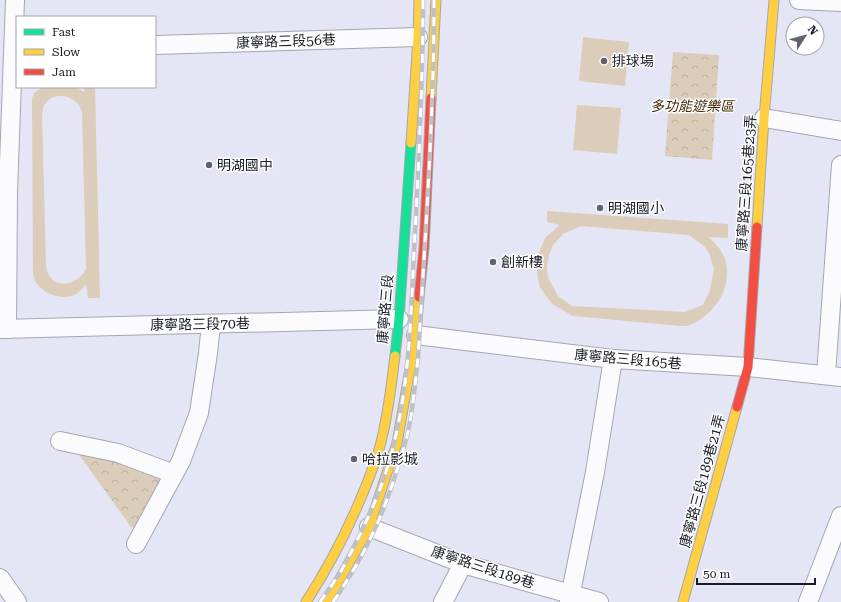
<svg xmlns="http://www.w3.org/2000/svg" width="841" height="602" viewBox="0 0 841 602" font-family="'Roboto Serif','Noto Sans TC',serif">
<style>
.grass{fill:#dcccba;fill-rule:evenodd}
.park{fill:url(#park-crowns)}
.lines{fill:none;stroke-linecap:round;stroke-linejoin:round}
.street-casing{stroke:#a5a6b2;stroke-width:20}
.fast-casing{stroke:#a5a6b2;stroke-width:11}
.slow-casing{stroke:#a5a6b2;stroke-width:11}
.jam-casing{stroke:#a5a6b2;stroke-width:11}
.street{stroke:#fbfbfe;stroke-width:18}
.fast{stroke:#16e098;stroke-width:9}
.slow{stroke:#ffcf43;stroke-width:9}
.jam{stroke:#f24e42;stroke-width:9}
.rail-casing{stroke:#bfc1c5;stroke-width:4.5}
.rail{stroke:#fff;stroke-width:3;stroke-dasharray:9;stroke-linecap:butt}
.poi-dot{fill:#60626e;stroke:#fff;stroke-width:1.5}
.labels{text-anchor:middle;stroke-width:3;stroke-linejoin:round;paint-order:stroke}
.street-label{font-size:14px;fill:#191b26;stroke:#fff}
.poi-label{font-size:14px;fill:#191b26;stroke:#fff;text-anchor:start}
.park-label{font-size:14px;font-style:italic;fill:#402c08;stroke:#fff}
</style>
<defs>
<pattern id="park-crowns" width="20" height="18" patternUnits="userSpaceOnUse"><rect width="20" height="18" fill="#dcccba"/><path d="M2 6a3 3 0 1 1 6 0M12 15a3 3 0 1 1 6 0" fill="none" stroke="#bcafa0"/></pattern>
</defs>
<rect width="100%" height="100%" fill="#e4e6f5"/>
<g class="grass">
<polygon points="583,37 629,42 625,86 579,81"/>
<path d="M44,87h32l8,5v-5h11l5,211h-12l-2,-14c-4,5 -8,10 -14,12 -12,4 -30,-3 -36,-14 -2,-3 -3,-6 -3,-9l-1,-175 3,-6zM58,96c11,-1 21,5 24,16l4,157c-5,11 -21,20 -33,11 -4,-3 -6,-9 -7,-14l-4,-151c1,-11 5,-17 16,-19z"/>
<polygon points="577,105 621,108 617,154 573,150"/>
<path d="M547,211l181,13v14l-20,-1c8,7 15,14 18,25 4,21 -4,40 -20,53 -5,4 -10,8 -16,10 -3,1 -6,1 -9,1l-108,-10 -21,-12 -12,-17 -2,-7 -1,-11 1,-14 7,-17 15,-13 -13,-3zM581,226l108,9 15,11 5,7 5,16 -4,21 -7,15 -18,7 -113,-6 -14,-10 -10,-18 -1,-12 2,-11 4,-10 10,-11z"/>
</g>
<g class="park">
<polygon points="673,52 719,55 712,160 665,156"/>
<polygon points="83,450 165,477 135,528 131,527 80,456 80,454"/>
</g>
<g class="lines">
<defs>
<g id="street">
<polyline points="799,0 841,2"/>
<polyline points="155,45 418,37"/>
<polyline points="764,118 841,131"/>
<polyline points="0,329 399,319"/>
<polyline points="7,329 8,191 15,0"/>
<polyline points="416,335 613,359 748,367 841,377"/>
<polyline points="826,375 841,165"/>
<polyline points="60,441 118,453 174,474"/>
<polyline points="369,527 463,564 599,602"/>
<polyline points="136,544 181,461 199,413 208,353 211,324"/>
<polyline points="0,578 17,602"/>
<polyline points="443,602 463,564"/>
<polyline points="569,602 595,472 613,359"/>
<polyline points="808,602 841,516"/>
</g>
<polyline id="fast" points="395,356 399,319 411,143"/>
<g id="slow">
<polyline points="431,98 436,0"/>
<polyline points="411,143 418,37 419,0"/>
<polyline points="757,227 764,118 774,0"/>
<path d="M306,602c26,-40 46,-80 63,-124 4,-11 8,-21 11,-32 8,-29 11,-59 15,-90"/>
<polyline points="327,602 369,527 397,443 416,335 419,297"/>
<polyline points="683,602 737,407"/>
</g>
<g id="jam">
<polyline points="419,297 424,248 431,98"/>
<polyline points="737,407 748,367 757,227"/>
</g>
</defs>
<use href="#street" class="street-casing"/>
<use href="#fast" class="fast-casing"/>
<use href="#slow" class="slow-casing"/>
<use href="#jam" class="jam-casing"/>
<use href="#street" class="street"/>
<use href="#fast" class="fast"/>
<use href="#slow" class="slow"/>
<use href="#jam" class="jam"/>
<defs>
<g id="rail">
<path d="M320,602c7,-10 15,-21 21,-31 23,-42 44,-86 54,-132 16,-67 16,-137 20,-205 4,-78 8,-156 8,-234"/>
<path d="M333,602c31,-45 51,-87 66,-139 3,-9 6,-18 8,-27 6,-25 8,-52 11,-78 7,-119 16,-239 16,-358"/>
</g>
</defs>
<use href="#rail" class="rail-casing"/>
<use href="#rail" class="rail"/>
</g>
<g class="poi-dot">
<circle cx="604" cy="61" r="4"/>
<circle cx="209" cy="165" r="4"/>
<circle cx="600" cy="208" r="4"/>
<circle cx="493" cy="262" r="4"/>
<circle cx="354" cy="459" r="4"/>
</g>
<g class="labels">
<g class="street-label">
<text transform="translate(286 41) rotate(-2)" y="5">康寧路三段56巷</text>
<text transform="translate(746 183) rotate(-86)" y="5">康寧路三段165巷23弄</text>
<text transform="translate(385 309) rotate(-85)" y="5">康寧路三段</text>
<text transform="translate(200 324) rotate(-1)" y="5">康寧路三段70巷</text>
<text transform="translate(628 359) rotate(5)" y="5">康寧路三段165巷</text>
<text transform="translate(702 481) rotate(-75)" y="5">康寧路三段189巷21弄</text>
<text transform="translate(483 567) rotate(18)" y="5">康寧路三段189巷</text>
</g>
<g class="poi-label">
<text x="612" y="66">排球場</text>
<text x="217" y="170">明湖國中</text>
<text x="608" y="213">明湖國小</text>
<text x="501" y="267">創新樓</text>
<text x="362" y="464">哈拉影城</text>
</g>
<g class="park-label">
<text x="692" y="111">多功能遊樂區</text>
</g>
</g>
<rect x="16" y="16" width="140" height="72" fill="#ffffff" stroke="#a3a4a8"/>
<rect x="24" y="29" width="20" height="6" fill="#16e098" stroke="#a3a4a8"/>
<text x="52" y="36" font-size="12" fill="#191b26">Fast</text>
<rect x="24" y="49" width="20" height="6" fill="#ffcf43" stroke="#a3a4a8"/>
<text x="52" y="56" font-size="12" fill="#191b26">Slow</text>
<rect x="24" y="69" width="20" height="6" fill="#f24e42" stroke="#a3a4a8"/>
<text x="52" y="76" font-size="12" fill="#191b26">Jam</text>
<g transform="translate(805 36) rotate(54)"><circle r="19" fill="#ffffff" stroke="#a3a4a8"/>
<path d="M0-3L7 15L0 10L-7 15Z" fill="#60626e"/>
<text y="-6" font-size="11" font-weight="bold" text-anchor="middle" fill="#191b26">N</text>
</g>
<path d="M697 578v6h118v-6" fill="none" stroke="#191b26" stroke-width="2"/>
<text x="703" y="578" font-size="12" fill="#191b26" stroke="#ffffff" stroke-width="3" paint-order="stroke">50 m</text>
</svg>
